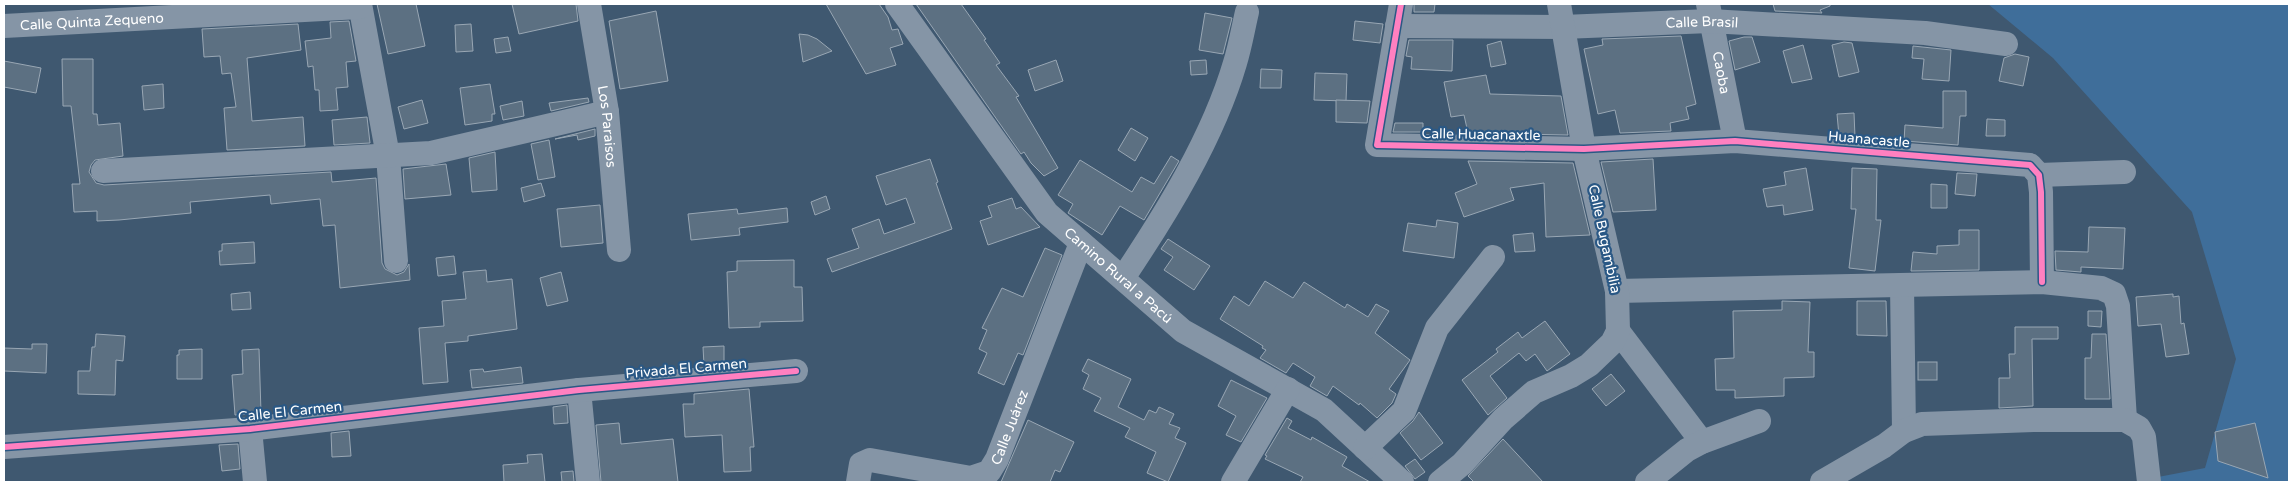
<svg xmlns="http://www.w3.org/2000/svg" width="2293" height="486" viewBox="0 0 2293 486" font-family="'Varela Round',sans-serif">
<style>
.green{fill:#3f6e9a}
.building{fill:#5c7082;stroke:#99a7b4}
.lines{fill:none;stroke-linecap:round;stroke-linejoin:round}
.minor{stroke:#8595a6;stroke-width:24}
.cycleway-casing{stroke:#2a5885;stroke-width:9}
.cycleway{stroke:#ff80c0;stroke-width:6}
.labels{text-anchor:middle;stroke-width:4.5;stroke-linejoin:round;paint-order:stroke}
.street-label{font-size:14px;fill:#fff;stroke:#2a5885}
</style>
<rect width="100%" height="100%" fill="#3f5870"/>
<polygon class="green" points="1988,4 2289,4 2289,482 2132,482 2205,468 2236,359 2192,212 2053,58"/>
<g class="building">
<polygon points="377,4 416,4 425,46 388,54"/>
<polygon points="512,4 576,4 578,21 519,34"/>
<polygon points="826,4 879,4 888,17 892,30 898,29 903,44 890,48 896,65 866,74"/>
<polygon points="916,4 961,4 986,39 984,40 1000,63 996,65 1019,96 1016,97 1058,168 1044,176 1031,163 1024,152 1021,154"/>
<polygon points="1414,4 1435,4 1434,12 1414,12"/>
<polygon points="1773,4 1830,4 1830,6 1820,10 1822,13 1775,11"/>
<polygon points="656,11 668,81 620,89 609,21"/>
<polygon points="1205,13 1232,18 1223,54 1199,50"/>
<polygon points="349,21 356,61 346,62 348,87 336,88 338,110 320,111 319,90 315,90 313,66 308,67 305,41 331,38 330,22"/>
<polygon points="1355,21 1383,24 1380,43 1353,40"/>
<polygon points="298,24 301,50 247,58 252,121 303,117 305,146 227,150 224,108 236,107 231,73 222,74 220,56 204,57 202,29"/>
<polygon points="471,24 473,51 456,52 455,25"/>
<polygon points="799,34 808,35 817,39 832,51 803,62"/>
<polygon points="1681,36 1696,104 1686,107 1689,119 1670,123 1671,131 1620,133 1615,110 1598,114 1584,49 1603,45 1602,39"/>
<polygon points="508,37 511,51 496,53 494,39"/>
<polygon points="1744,37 1752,37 1760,62 1735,70 1729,41"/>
<polygon points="1409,40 1453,40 1452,71 1411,69 1412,57 1406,56"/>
<polygon points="1501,41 1506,64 1491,67 1487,45"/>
<polygon points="1844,42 1852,43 1859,72 1839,77 1832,45"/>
<polygon points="1803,45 1812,79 1792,83 1783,51"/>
<polygon points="1913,46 1951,50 1949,81 1922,79 1924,59 1912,58"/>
<polygon points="2015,54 2029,57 2023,86 1999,81 2004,58"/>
<polygon points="62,59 93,59 93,114 97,114 98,125 120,123 123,156 95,160 91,165 89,172 96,183 104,185 331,172 332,182 376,178 382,263 385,269 397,275 404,272 409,264 410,280 340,288 335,225 323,226 320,199 271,204 270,195 190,202 191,213 119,220 97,221 97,211 74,212 72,184 80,184 71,106 63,106"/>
<polygon points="1056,60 1063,81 1035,91 1028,70"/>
<polygon points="1206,60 1207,74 1191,75 1190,61"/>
<polygon points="4,61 41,68 36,93 4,87"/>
<polygon points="1261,69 1282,70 1281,88 1260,88"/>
<polygon points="1315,73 1347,74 1346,101 1314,100"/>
<polygon points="1486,75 1490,94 1561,96 1568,135 1468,133 1464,115 1451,117 1444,82"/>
<polygon points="163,84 164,108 144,110 142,86"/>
<polygon points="490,84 495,114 492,114 492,121 465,125 460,88"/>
<polygon points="1943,91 1966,91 1966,116 1960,116 1958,145 1904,141 1905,125 1943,128"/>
<polygon points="588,98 589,102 551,111 549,103"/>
<polygon points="422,100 428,123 404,129 398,107"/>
<polygon points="1336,100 1370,101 1367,123 1336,122"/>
<polygon points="522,101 524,116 503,120 500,106"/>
<polygon points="1854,113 1855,137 1839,136 1837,114"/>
<polygon points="367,117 370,143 334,145 332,120"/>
<polygon points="1987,119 2005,120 2005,136 1986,136"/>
<polygon points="1395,123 1423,123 1423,132 1393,132"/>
<polygon points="1131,128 1148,138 1135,161 1118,150"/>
<polygon points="595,129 595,136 578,140 577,135 555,139"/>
<polygon points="549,140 555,177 538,180 531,144"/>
<polygon points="495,152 497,190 472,192 469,158"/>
<polygon points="1171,156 1179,161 1144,220 1120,206 1102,235 1068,213 1073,204 1058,195 1080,160 1132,192 1141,177 1154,184"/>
<polygon points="930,159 938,182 936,183 952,229 832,272 827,259 859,248 852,229 879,219 884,234 915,223 906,198 886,205 876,176"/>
<polygon points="1653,159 1656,210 1613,212 1601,162"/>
<polygon points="1468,161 1573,163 1590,235 1546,237 1544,183 1510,188 1514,200 1464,217 1455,193 1477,184"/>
<polygon points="446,164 451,195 405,199 403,169"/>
<polygon points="1806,168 1813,210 1784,215 1783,205 1767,207 1763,189 1786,185 1784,172"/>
<polygon points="1852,168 1877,169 1876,220 1881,220 1875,271 1849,268 1856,209 1851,209"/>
<polygon points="1957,173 1977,174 1975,196 1955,194"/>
<polygon points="541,183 545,196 524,202 521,188"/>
<polygon points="1931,184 1947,185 1947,208 1931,208"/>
<polygon points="826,196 830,209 815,215 811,202"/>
<polygon points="1012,198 1016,209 1021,207 1040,227 988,245 980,221 992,217 988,206"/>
<polygon points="600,205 603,243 561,247 557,209"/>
<polygon points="787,208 788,222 739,228 740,235 691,240 688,214 737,209 738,214"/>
<polygon points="1437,220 1458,223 1454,258 1403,251 1408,223 1436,227"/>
<polygon points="2089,227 2125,228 2123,269 2081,267 2081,272 2056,270 2055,251 2088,252"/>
<polygon points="1959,230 1979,230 1979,270 1911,271 1913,252 1937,254 1937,246 1959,245"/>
<polygon points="1533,233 1535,251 1515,252 1513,235"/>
<polygon points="1168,239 1210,266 1194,290 1164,270 1173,257 1161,249"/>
<polygon points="254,242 255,263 220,265 219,251 222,251 222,244"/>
<polygon points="1045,248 1062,255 1023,355 1018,353 1004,385 978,373 987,353 979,349 987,330 982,328 1002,288 1023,297"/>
<polygon points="454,256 456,274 438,276 436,258"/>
<polygon points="794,260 794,287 802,287 803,321 760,322 760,327 729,328 727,272 737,271 737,261"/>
<polygon points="486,270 487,282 512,279 517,329 468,336 468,341 445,343 448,382 423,384 419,328 444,326 442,301 466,299 463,272"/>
<polygon points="561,272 568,301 547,306 540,278"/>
<polygon points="1265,281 1293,298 1304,282 1345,308 1347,304 1368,317 1376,304 1389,311 1375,333 1410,360 1389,389 1396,394 1392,403 1377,418 1360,403 1359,405 1333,386 1327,396 1310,386 1315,377 1293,363 1286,373 1260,358 1266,350 1262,348 1263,346 1220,319 1234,296 1249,306"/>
<polygon points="250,292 251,309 232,310 231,294"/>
<polygon points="2173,294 2173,297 2179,296 2181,324 2184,323 2189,354 2166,357 2161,324 2138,326 2136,297"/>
<polygon points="1782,301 1810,302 1808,352 1814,352 1814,377 1784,378 1784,396 1735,398 1735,390 1716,390 1715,359 1734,358 1733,311 1782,310"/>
<polygon points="1857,301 1886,301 1887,336 1857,335"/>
<polygon points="2088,311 2102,311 2101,327 2088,326"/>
<polygon points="1545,321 1570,354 1547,371 1535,354 1526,361 1519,353 1490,376 1507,398 1488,415 1462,380 1498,352 1496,349 1518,332 1522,338"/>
<polygon points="2015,327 2058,327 2058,339 2032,339 2033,406 1999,408 1999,378 2010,378 2009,354 2015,354"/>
<polygon points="96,334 125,336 123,361 116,360 115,395 78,394 78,371 90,371 92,347 95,347"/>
<polygon points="2092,334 2106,334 2110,399 2085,399 2085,358 2091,358"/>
<polygon points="32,344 47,344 46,373 4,371 4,348 32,349"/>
<polygon points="724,346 724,363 704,365 703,347"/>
<polygon points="202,349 202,379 177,379 177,355 179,355 179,350"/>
<polygon points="259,349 261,413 235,415 232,375 243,374 242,350"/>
<polygon points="1088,359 1131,379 1118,407 1144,420 1149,410 1156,413 1159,407 1174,414 1169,424 1180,428 1175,438 1186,443 1168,482 1147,473 1156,452 1125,437 1130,428 1094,411 1101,398 1083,389 1089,375 1082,371"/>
<rect x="1918" y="362" width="19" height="18"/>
<polygon points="521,367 523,383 472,388 470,370 483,369 484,372"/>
<polygon points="1611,374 1625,391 1606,406 1592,389"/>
<polygon points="1231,380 1267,398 1241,442 1226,435 1236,416 1218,406"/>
<polygon points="749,389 754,447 750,447 751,471 724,472 722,435 685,437 683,404 694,404 694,394"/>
<polygon points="567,405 568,423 554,424 553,407"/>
<polygon points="1419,412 1443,443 1421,460 1400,433 1413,421"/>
<polygon points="1287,418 1292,421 1288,428 1311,440 1312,437 1347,457 1342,466 1370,482 1300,482 1303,477 1265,459 1267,456 1265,455"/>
<polygon points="1028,420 1074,442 1060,472 1055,470 1050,482 1001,482"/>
<polygon points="619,423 621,444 673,439 678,482 601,482 596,425"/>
<polygon points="2255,423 2268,478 2218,461 2215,432"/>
<polygon points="349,431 351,456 332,457 331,433"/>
<polygon points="1503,439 1543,482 1474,482 1468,476"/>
<polygon points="238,444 240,469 222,471 219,445"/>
<polygon points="542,454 545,482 504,482 503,465 528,463 527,455"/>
<polygon points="1415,459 1425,472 1415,479 1405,466"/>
<polygon points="573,471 574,482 562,482 561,472"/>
</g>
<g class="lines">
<g class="minor">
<polyline points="360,4 388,156 396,261"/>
<path id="s1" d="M589,4l18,108 12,138"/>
<path id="s2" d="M897,4l150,209 136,118 141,79 78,72"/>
<polyline points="1401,4 1377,145 1584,149 1735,141 2030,165 2039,175 2041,192 2042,282"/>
<path id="s3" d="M1708,4l27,137"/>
<path id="s4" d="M4,26l356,-19"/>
<path id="s5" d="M1397,26l166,1 147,-6 215,12 81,11"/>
<polyline points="103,171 431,153 607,112"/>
<polyline points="2039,175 2124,172"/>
<path d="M1123,278c43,-64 90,-140 112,-215 5,-16 8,-34 12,-51"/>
<polyline points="1902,285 1904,431"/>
<polyline points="1617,291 2042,282 2101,288 2114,294 2118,306 2125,420"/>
<polyline points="1618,331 1702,442"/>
<polyline points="579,390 588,482"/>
<polyline points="250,429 255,482"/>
<polyline points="4,447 250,429 579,390 796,371"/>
<polyline points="1365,448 1404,411 1437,328 1493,257"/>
<path id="s6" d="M858,482l3,-18 9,-4 101,18 18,-6 8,-13 84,-216"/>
<polyline points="1233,482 1288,389"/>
<polyline points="1440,482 1462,464 1503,419 1534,392 1571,376 1589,365 1612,343 1618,331 1617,291 1584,149 1559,4"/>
<polyline points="1647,482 1687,450 1702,442 1759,421"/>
<polyline points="1822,482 1884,446 1904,431 1922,424 2035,420 2125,420 2139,428 2144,437 2149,482"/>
</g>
<defs>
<g id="cycleway">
<polyline points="1401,4 1377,145 1584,149 1735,141 2030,165 2039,175 2041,192 2042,282"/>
<polyline points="4,447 250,429 579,390 796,371"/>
</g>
</defs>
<use href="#cycleway" class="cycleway-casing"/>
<use href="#cycleway" class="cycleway"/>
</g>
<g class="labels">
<g class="street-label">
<text dy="5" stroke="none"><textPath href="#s4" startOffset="88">Calle Quinta Zequeno</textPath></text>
<text dy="5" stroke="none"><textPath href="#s5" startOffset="305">Calle Brasil</textPath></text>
<text dy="5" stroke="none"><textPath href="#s3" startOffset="70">Caoba</textPath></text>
<text dy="5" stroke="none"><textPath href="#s1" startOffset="124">Los Paraisos</textPath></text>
<text transform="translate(1481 134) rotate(1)" y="5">Calle Huacanaxtle</text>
<text transform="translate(1869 139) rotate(5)" y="5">Huanacastle</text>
<text transform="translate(1605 239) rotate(78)" y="5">Calle Bugambilia</text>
<text dy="5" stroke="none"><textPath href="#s2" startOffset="352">Camino Rural a Pacú</textPath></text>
<text transform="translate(686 368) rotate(-5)" y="5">Privada El Carmen</text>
<text transform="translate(290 411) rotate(-6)" y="5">Calle El Carmen</text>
<text dy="5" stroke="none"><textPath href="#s6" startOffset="199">Calle Juárez</textPath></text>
</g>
</g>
<rect width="2293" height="486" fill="none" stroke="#ffffff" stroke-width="10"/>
</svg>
